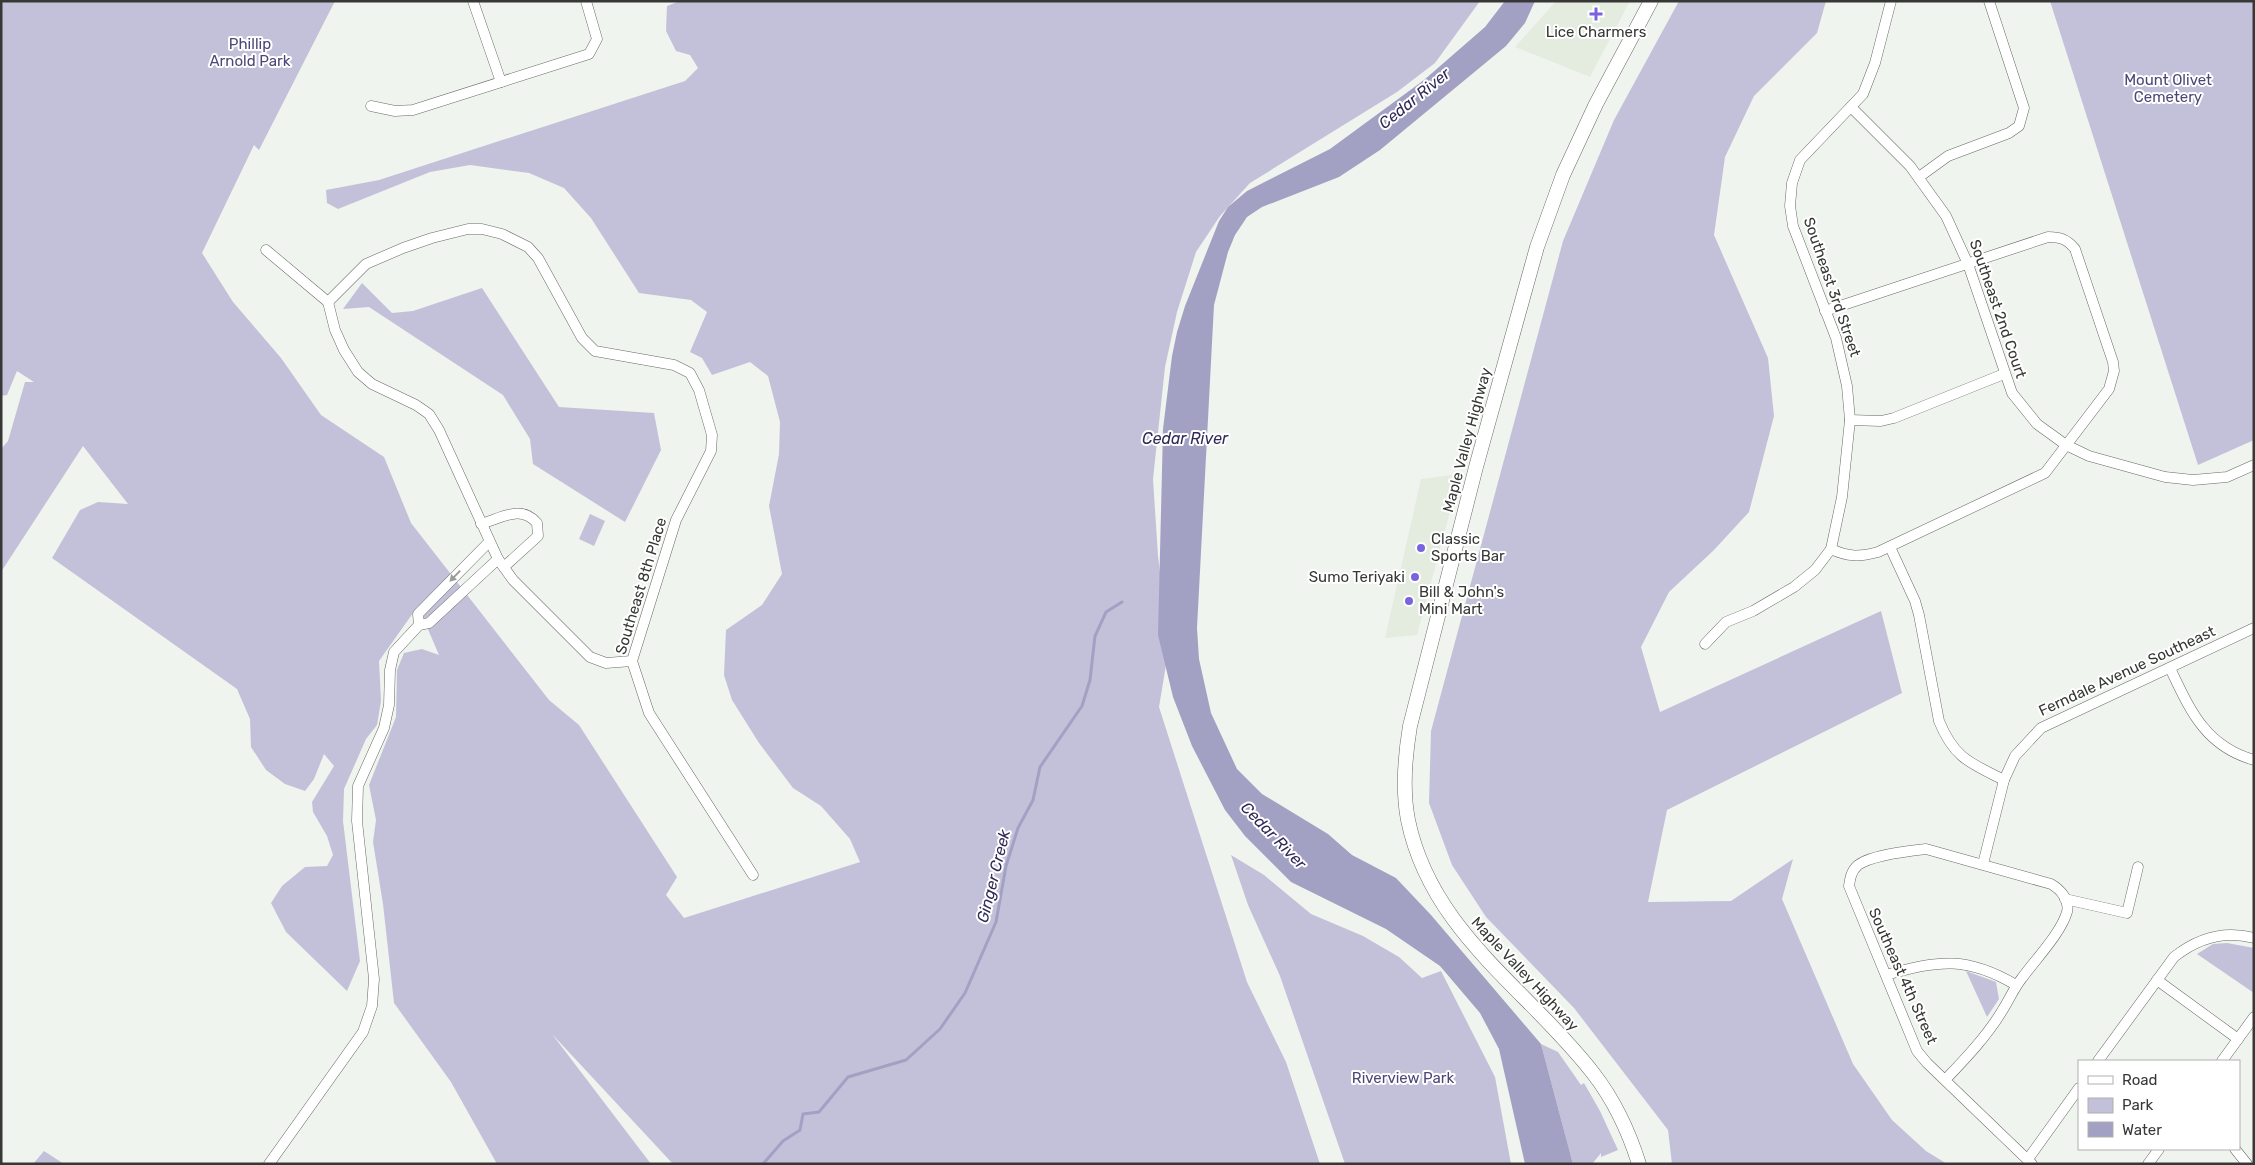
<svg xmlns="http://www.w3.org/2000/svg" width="2255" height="1165" viewBox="0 0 2255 1165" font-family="Rubik,sans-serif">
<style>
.built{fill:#e3ecdf}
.green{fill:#c2c1d9}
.water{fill:#a3a1c3}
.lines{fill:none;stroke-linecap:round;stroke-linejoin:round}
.stream{stroke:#a3a1c3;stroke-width:3}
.minor-casing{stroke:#666a64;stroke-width:11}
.major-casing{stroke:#666a64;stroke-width:15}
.minor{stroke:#fff;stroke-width:10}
.major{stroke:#fff;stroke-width:14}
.oneway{fill:#9b9c9a}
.poi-dot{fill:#7a63de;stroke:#fff;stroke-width:2}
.labels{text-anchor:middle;stroke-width:4;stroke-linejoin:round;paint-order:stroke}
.poi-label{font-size:15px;fill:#373836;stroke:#fff;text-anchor:start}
.park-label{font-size:15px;fill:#4d4677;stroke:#fff}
.street-label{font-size:15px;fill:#373836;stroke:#fff}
.water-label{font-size:16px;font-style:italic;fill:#312a58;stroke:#fff}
</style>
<rect width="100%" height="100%" fill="#f0f4ee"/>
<g class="built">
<polygon points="1556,1 1630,1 1590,77 1515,47"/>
<polygon points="1460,474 1417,635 1385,638 1421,479"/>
</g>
<g class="green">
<polygon points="1,1 335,1 259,150 254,145 202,253 233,302 281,358 321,415 384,457 411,523 549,700 579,725 677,877 666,895 684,918 860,862 850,839 821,806 793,788 759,743 732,700 724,675 726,630 762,605 782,574 769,506 779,454 780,422 768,376 750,362 712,375 702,358 690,352 707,312 691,300 639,293 591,218 564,188 529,173 470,165 430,172 338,209 327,203 326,190 379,180 685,81 698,68 690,55 676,51 666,31 667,6 680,1 1480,1 1435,63 1397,92 1250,183 1220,216 1196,252 1177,312 1165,367 1153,479 1158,556 1169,647 1159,707 1247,982 1286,1062 1320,1164 673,1164 552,1034 651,1164 497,1164 451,1082 394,1003 383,904 373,842 376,820 369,785 396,717 397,670 404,653 422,649 439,655 418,606 379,661 381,701 377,725 366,739 344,789 343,821 360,961 347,991 286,932 271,903 282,886 305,867 327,866 333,855 327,836 313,812 312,802 334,766 324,754 314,779 305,791 285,784 266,770 251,747 250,719 237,689 52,558 80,510 98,502 128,504 83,446 1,572 1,449 8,441 25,382 34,382 17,371 7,395 1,396"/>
<polygon points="1679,1 1826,1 1817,33 1754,96 1725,157 1714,235 1768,358 1774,416 1749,512 1714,550 1669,592 1641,647 1660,712 1881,611 1902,693 1667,810 1648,902 1731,901 1793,859 1782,899 1853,1064 1892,1120 1926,1151 1947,1164 1672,1164 1668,1130 1574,1008 1486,917 1452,865 1429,803 1431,731 1563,241 1614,120"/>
<polygon points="2050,1 2254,1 2254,440 2198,465"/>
<polygon points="362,283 392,313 413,311 482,288 559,407 654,413 661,450 625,522 533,464 530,439 503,395 369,307 343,309"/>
<polygon points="590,514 605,521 594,546 579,539"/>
<polygon points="1231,855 1264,875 1311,914 1363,936 1399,957 1422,978 1441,971 1495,1077 1511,1164 1345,1164 1280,976 1248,905"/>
<polygon points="2227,943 2254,948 2254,993 2197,954 2213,944"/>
<polygon points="1966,971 1996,982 1999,999 1987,1017"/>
<polygon points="1541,1044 1558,1052 1581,1085 1584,1083 1600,1111 1618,1150 1601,1157 1601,1153 1592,1164 1573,1164"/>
<polygon points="44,1151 64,1164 33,1164"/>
</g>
<polygon class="water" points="1505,1 1535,1 1525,23 1506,46 1380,150 1339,177 1262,207 1247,217 1235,235 1228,252 1214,305 1197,628 1199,659 1211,713 1237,769 1262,794 1328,834 1352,855 1396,878 1431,915 1541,1044 1573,1164 1525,1164 1499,1049 1480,1013 1440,966 1386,929 1291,882 1245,836 1225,810 1192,746 1173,697 1158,635 1163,429 1172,356 1177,332 1185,306 1219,221 1228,207 1247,191 1330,149 1424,80 1485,27"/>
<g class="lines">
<polyline class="stream" points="763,1164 783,1141 800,1130 803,1114 819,1112 848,1077 906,1060 940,1029 965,993 996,922 1006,866 1018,828 1033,800 1040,767 1082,706 1090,680 1095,636 1106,612 1122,602"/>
<defs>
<g id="minor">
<polyline points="473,1 501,82"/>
<polyline points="371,106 395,111 413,110 589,54 597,39 586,1"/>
<polyline points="1852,108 1910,166 1946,216 1968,264 2012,393 2037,424 2066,445 2089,456 2165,477 2193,480 2227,477 2254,465"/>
<polyline points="1919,177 1948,156 2009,133 2019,126 2024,108 1989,1"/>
<polyline points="266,250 328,302 335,330 344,350 358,372 372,384 416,405 429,414 439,430 498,559 513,580 590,657 606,663 632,661"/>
<polyline points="328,302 366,264 403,248 432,238 468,229 482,229 502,234 528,247 538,258 582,338 595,351 674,365 690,373 699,390 712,435 711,451 676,520 632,661 649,713 753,875"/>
<polyline points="1850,420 1881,421 1894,418 2004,374"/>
<path d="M481,524c21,-6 40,-20 56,-1l1,13 -34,31"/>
<path d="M1890,547l25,54 4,14 20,106c15,37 31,42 65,59"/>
<polyline points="1831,549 1842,497 1850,420 1847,386 1836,338 1793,226 1790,206 1792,183 1800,160 1863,94 1875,63 1891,1"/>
<polyline points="419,625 418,614 489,542"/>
<path d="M1705,644l21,-22 27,-11 41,-24 21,-17 16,-21c17,8 29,8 47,3l167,-79 64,-84 5,-18 -1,-9 -38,-113c-8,-10 -15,-12 -27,-12l-223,74"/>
<path d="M2170,668c20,42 35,78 84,92"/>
<polyline points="1983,864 2004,780 2015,756 2041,728 2254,628"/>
<polyline points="2065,899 2127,913 2138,867"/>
<path d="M1886,975c53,-15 81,-19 130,10"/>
<polyline points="2157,980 2238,1039"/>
<path d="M2098,1061l76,-104c24,-19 50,-27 80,-19"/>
<polyline points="2222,1061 2254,1017"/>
<path d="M1946,1079c20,-21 41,-43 56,-68 7,-11 12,-23 20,-33 13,-18 39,-45 45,-66 3,-12 -7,-23 -16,-28l-125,-35c-18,2 -54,6 -68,16 -7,6 -8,14 -9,21l68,165 10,12 105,101"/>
<polyline points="2235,1149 2247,1164"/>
<polyline points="2028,1159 2079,1088"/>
<polyline points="269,1164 363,1032 372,1006 374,979 357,821 358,786 384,728 389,705 390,670 394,652 419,625 429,623 498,559"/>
<polyline points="2148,1164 2159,1149"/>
</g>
<path id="major" d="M1639,1164c-10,-32 -25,-64 -46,-91 -65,-84 -162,-141 -185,-253 -6,-31 -3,-64 2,-94l66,-259 61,-220 26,-72 33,-71 55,-103"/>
</defs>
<use href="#minor" class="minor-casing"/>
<use href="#major" class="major-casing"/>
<use href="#minor" class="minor"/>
<use href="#major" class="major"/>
</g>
<defs><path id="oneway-solid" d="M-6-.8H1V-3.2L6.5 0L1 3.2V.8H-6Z" transform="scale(1.25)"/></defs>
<use class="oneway" href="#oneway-solid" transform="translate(455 576) rotate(134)"/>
<g class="poi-dot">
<path d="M1593.5 6.5h5v5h5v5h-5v5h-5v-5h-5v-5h5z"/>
<circle cx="1421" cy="548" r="5"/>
<circle cx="1415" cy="577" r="5"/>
<circle cx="1409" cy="601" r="5"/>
</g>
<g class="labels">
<g class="poi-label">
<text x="1596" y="37" text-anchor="middle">Lice Charmers</text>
<text x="1431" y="544">Classic<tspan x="1431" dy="17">Sports Bar</tspan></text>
<text x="1405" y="582" text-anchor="end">Sumo Teriyaki</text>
<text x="1419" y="597">Bill &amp; John's<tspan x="1419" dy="17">Mini Mart</tspan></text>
</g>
<g class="park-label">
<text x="250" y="49">Phillip<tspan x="250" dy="17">Arnold Park</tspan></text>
<text x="2168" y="85">Mount Olivet<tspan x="2168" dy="17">Cemetery</tspan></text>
<text x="1403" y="1083">Riverview Park</text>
</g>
<g class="street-label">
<text transform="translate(1832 287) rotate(71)" y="5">Southeast 3rd Street</text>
<text transform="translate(1998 309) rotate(71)" y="5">Southeast 2nd Court</text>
<text transform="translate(1467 440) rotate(-75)" y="5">Maple Valley Highway</text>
<text transform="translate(641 586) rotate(-73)" y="5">Southeast 8th Place</text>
<text transform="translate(2127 671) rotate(-25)" y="5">Ferndale Avenue Southeast</text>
<text transform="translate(1525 974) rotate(47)" y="5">Maple Valley Highway</text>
<text transform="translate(1903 976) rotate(66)" y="5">Southeast 4th Street</text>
</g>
<g class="water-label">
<text transform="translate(1414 98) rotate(-39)" y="6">Cedar River</text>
<text x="1185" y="444">Cedar River</text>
<text transform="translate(1274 835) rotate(46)" y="6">Cedar River</text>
<text transform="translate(993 876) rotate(-76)" y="6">Ginger Creek</text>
</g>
</g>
<rect width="2255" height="1165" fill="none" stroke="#373836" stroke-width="5"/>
<rect x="2078" y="1060" width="162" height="90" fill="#ffffff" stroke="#afafaf"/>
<rect x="2088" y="1076" width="25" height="8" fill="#ffffff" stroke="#afafaf"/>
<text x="2122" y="1085" font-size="15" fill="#373836">Road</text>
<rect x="2088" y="1098" width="25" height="15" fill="#c2c1d9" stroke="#afafaf"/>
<text x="2122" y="1110" font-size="15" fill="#373836">Park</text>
<rect x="2088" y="1122" width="25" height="15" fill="#a3a1c3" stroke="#afafaf"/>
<text x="2122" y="1135" font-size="15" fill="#373836">Water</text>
</svg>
